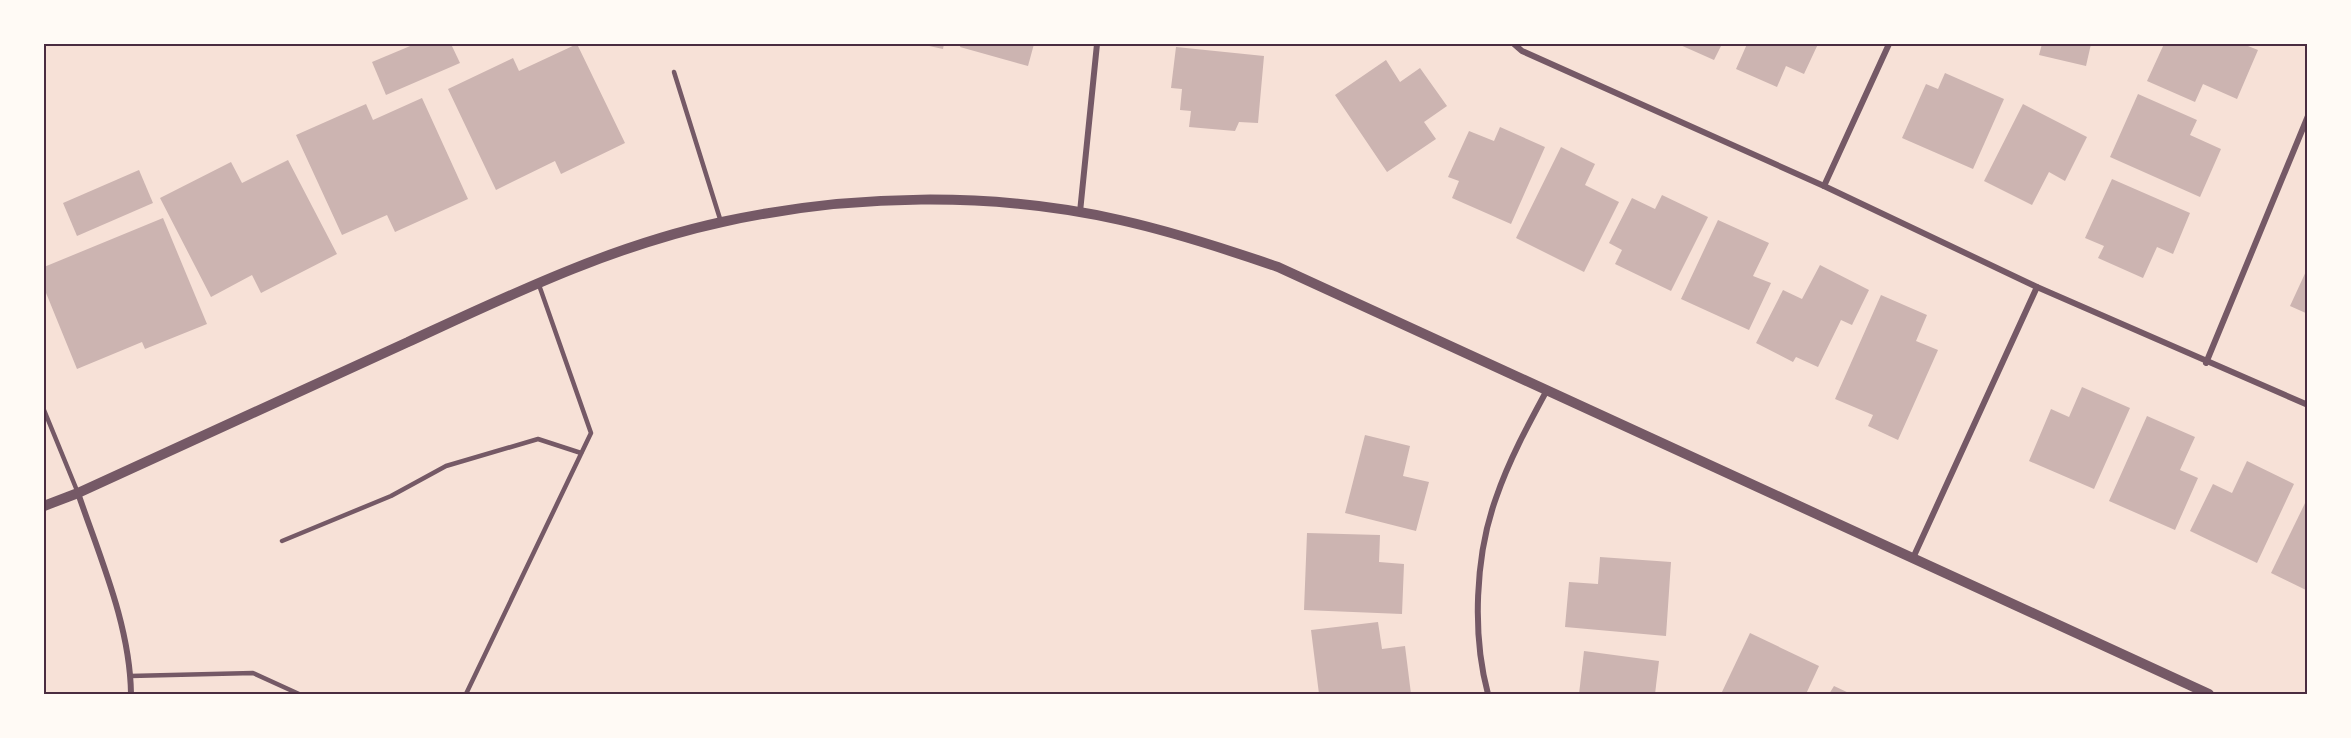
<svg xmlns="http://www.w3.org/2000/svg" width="2351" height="738" viewBox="0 0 2351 738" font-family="Lato,sans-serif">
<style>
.building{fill:#ccb4b1}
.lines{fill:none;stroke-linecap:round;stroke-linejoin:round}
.service{stroke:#755966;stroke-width:4.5}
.minor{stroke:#755966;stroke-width:6}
.tertiary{stroke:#755966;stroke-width:10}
.neatline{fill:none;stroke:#4a2c40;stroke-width:2}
</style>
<rect width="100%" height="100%" fill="#f7e1d7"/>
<g class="building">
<polygon points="415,44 451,44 460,63 386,95 372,62"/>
<polygon points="577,44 625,143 561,174 555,161 496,190 448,89 513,58 519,71"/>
<polygon points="920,44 944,44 943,49"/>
<polygon points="961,44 1034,44 1028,66 960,47"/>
<polygon points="1678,44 1722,44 1714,60"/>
<polygon points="1747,44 1818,44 1804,74 1786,66 1777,87 1736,69"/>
<polygon points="2042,44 2091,44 2086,66 2039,55"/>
<polygon points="2164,44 2243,44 2258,50 2237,99 2203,84 2195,102 2147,81"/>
<polygon points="1176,47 1264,56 1258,123 1239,122 1235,131 1189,127 1191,111 1180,110 1182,89 1171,88"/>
<polygon points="1386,60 1400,82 1420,68 1447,106 1424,122 1436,139 1387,172 1335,95"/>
<polygon points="1945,73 2004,99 1973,169 1902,138 1926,84 1938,89"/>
<polygon points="2138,94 2197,120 2190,135 2221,149 2200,197 2110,157"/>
<polygon points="422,98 468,199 395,232 387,215 342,235 296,135 366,104 373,120"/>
<polygon points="2023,104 2087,137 2065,181 2049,172 2032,205 1984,181"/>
<polygon points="1500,127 1545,147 1511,224 1452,198 1459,181 1448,177 1469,131 1494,141"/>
<polygon points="1561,147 1595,164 1585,185 1619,202 1584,272 1516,238"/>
<polygon points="288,160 337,254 261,293 252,275 211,297 160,198 231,162 242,183"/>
<polygon points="139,170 153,203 77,236 63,203"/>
<polygon points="2112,179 2190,213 2173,254 2157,247 2143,278 2098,258 2104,246 2085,238"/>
<polygon points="1662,195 1708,217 1671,291 1615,264 1622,250 1609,243 1632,198 1655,209"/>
<polygon points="163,218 207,324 145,349 142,342 77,369 44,288 44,267"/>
<polygon points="1718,220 1769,243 1753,276 1771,283 1749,330 1681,299"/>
<polygon points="1820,265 1869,290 1852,325 1841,320 1818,367 1796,357 1793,362 1756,343 1783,290 1802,299"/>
<polygon points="2308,267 2308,314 2290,306"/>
<polygon points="1881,295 1927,315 1916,341 1938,350 1898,440 1868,426 1873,415 1835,399"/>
<polygon points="2082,387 2130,408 2094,489 2029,461 2051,409 2069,417"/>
<polygon points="2147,416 2195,437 2180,470 2198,478 2175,530 2109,501"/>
<polygon points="1365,435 1410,446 1403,476 1429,482 1416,531 1345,513"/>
<polygon points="2247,461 2294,484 2257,563 2190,531 2213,484 2232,493"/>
<polygon points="2308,497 2308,591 2271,573"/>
<polygon points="1307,533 1380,535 1379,562 1404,564 1402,614 1304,610"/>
<polygon points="1600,557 1671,562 1666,636 1565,627 1569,582 1598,584"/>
<polygon points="1378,622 1382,649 1405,646 1411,694 1319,694 1311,630"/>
<polygon points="1750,633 1819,666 1806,694 1721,694"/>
<polygon points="1584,651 1659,661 1655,694 1579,694"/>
<polygon points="1834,686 1851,694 1829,694"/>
</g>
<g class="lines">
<g class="service">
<polyline points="674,72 721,222"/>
<polyline points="44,410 78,493"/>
<polyline points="282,541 391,496 446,466 538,439 581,453"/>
<polyline points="130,676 253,673 299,694"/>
<polyline points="466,694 591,433 539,285"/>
</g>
<g class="minor">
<polyline points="1514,44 1522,51 1824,186 2037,287 2308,405"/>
<polyline points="1824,186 1889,44"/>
<polyline points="1080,212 1097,44"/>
<polyline points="2206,363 2308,116"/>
<path d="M78,493c22,65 52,132 53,201"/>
<polyline points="1913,558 2037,287"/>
<path d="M1488,694c-16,-59 -13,-138 8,-196 13,-38 32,-73 51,-108"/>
</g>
<path class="tertiary" d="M44,506l34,-13c110,-51 220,-101 330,-151 102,-47 203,-96 314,-120 127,-28 271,-31 398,-2 54,12 106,29 158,47l931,427"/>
</g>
<rect width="2351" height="738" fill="none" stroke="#fffaf5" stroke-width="90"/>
<rect x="45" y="45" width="2261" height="648" class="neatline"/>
</svg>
